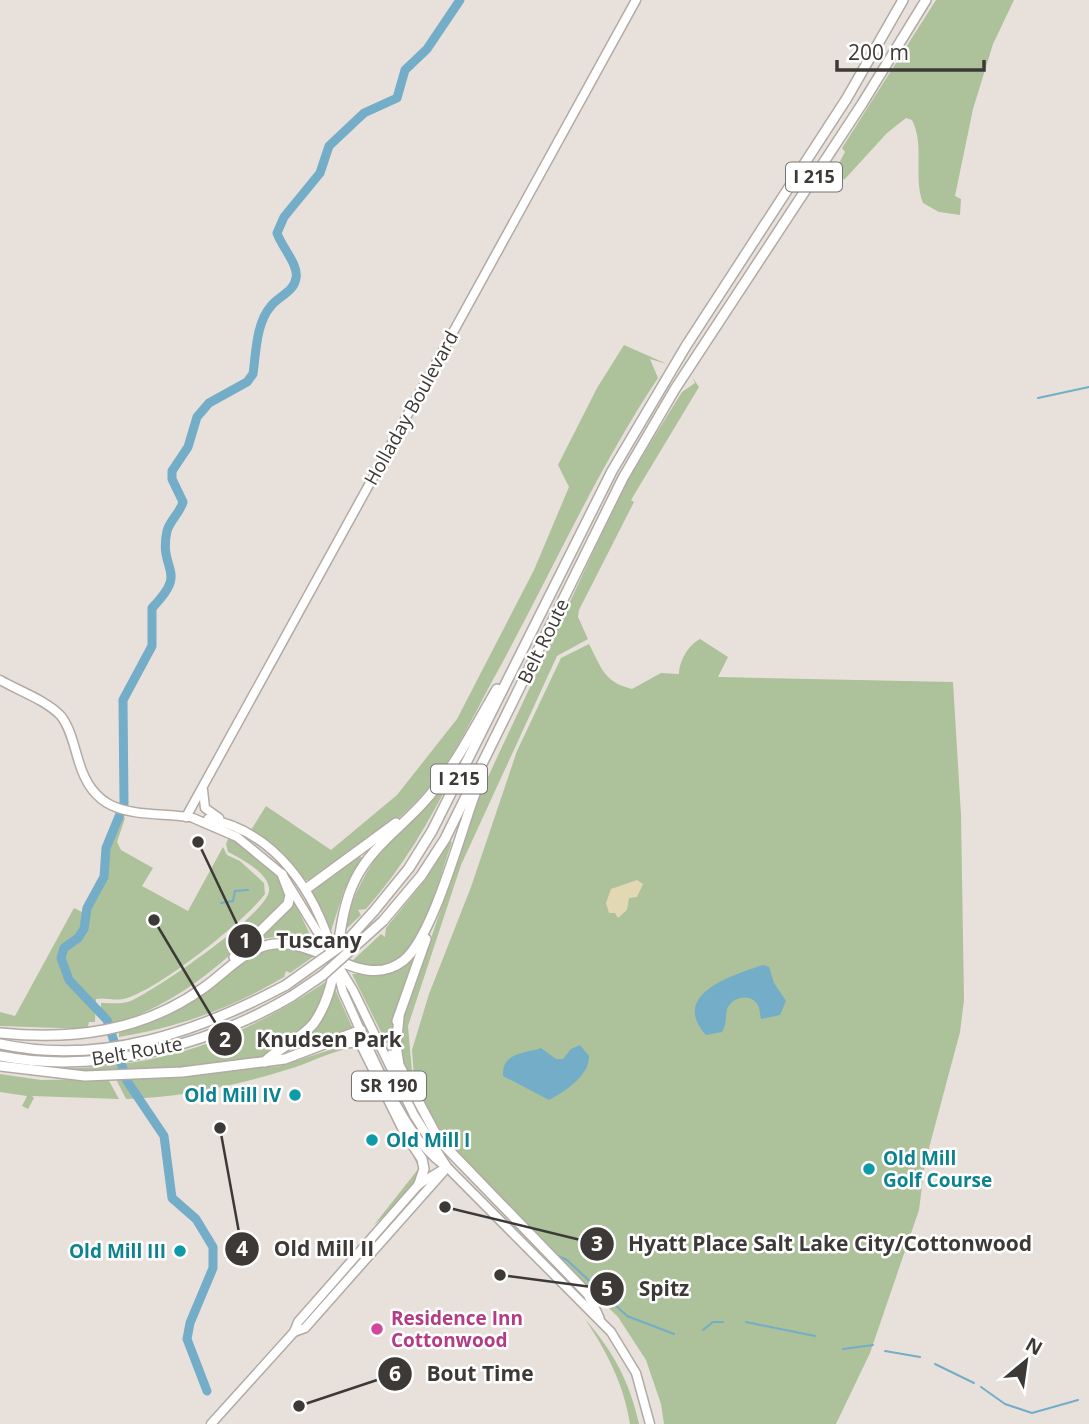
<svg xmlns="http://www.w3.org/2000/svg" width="1089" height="1424" viewBox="0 0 1089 1424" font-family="'Open Sans',sans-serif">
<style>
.green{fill:#adc19a}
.sand{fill:#e2d9b4}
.water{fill:#73adc8}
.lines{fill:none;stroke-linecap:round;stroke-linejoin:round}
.stream{stroke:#73adc8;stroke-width:2}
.river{stroke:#73adc8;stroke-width:9}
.major-casing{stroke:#b1aaa5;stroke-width:11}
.highway-casing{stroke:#b1aaa5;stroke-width:12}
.major{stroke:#fff;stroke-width:8}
.highway{stroke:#fff;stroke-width:9}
.highway-bridge-casing{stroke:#b1aaa5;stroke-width:12;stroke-linecap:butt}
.highway-bridge{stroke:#fff;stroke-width:9}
.culture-dot{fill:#0f9aa8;stroke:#fff;stroke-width:2.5}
.hotel-dot{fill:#d1479c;stroke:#fff;stroke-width:2.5}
.labels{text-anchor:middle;stroke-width:5;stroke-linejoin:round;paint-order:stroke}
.shield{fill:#fff;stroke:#767472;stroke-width:2}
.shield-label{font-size:18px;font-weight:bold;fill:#3c3936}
.street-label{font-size:19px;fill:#3c3936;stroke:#fff}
.culture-label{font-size:19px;font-weight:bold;fill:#0d838f;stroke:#fff;text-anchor:end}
.hotel-label{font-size:19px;font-weight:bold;fill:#b23c85;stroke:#fff;text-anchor:start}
.leader{fill:none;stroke:#3c3936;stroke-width:2.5}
.callout-dot{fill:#3c3936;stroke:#fff;stroke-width:2.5}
.mark-label{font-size:21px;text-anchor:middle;font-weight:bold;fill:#fff}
.callout-label{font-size:21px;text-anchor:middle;font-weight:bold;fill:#3c3936;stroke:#fff;stroke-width:5;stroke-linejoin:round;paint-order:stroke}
</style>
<rect width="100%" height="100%" fill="#e8e1db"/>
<g class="green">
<path d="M936,0h78l-21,44 -20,65 -18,87 6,3 -1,16 -21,-3 -16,-9c-10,-26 2,-58 -11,-83l-6,-2 -19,15 -43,47 -7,-13 8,-15 -3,-4z"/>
<path d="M624,345l43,19 -17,-5 8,19c-63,95 -108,198 -163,298 -22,40 -41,83 -71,117 -31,36 -75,61 -113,88l-6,-1 -16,-20 -38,-30 15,-24 65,44 66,-55 60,-76 77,-149 35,-83 -11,-22 39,-77z"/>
<path d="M692,377l7,10 -68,113 3,2 -55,108 -1,7 10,22 -31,17 -96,209 -53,161 5,58 15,28 -14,-34 -2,-28 17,-56 42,-107 46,-136 44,-93 28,-14c13,25 15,38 43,45l29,-16 18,1c0,-12 9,-29 21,-35l28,18 -10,20 235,5 8,133 3,185 -4,32 -35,131 -6,47 -49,143 -34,71h-172l-3,-20 -15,-44 -28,-43 -173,-172 -37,-69 -9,-25 4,-30 77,-227 145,-310 57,-92 13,-9z"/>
<path d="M452,769l3,1c-25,51 -52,97 -89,139l-8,1 3,5 -17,16c14,-68 64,-112 108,-162z"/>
<path d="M120,814l5,4 -8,24 4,8 32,18 -11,18 46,25 35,-64 4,8 13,6 24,22 1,11c-20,27 -111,99 -142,105 -10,2 -18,-2 -27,0l-1,23h-6l-2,7 -87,-3v-14l15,4 59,-108 12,6 18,-37 2,-29z"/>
<path d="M229,837c23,10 47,35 59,57l-2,7c-51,52 -103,102 -173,123l-12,-13v-8c8,0 19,1 27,-1 24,-9 139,-88 141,-111 2,-17 -29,-33 -41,-39l-2,-8z"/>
<path d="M449,841l3,1c-12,32 -28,107 -59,121 -14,7 -29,3 -43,0l31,-29 4,3 1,-9 39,-48z"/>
<polygon points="360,856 362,858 344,890 331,931 310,890"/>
<polygon points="295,903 313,941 285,936 258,939"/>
<path d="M274,946l43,8 -27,19 -4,-2 -2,6c-52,31 -105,50 -165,60v-4l67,-27 53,-44z"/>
<polygon points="410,960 414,962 387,1044 352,974 367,974 404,965"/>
<path d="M327,981c-5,30 -25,57 -52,70 -45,22 -176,21 -228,18 112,-1 187,-26 280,-88z"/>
<polygon points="334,987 353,1029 292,1052 312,1031"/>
<path d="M345,1045l13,1 63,116c-2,25 -29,47 -47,63l45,-57 -61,-121c-27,3 -47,16 -72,23 -50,16 -108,28 -160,29l-10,-20 164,-13z"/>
<polygon points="0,1074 41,1080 108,1079 119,1099 32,1096 34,1098 28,1109 22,1106 27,1096 0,1092"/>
<path d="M585,1319c28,32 45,63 54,105h-9c-6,-39 -23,-72 -45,-105z"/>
</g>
<polygon class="sand" points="637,880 643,884 637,897 629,898 627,910 618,918 615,913 609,913 606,903 611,889"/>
<g class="water">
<path d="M763,965l6,2 5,16 12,18 -6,14 -19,4c-1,-4 -1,-8 -2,-11 -5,-16 -27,-12 -32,1 -2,9 0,15 -5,23l-16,3c-37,-41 27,-60 57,-70z"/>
<path d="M580,1045l9,11c1,19 -24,36 -40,44l-46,-24c-1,-24 21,-22 38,-28l15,11h7l8,-10z"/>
</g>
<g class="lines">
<g class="stream">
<polyline points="1038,398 1089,387"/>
<polyline points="221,903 233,901 235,891 248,890"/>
<polyline points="558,1256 567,1260 627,1316 674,1334"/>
<polyline points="746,1322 815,1336"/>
<polyline points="703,1330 713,1322 723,1322"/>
<polyline points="843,1349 873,1345"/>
<polyline points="885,1351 920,1357"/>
<polyline points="935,1364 974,1383"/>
<polyline points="981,1387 1005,1404 1032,1413 1078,1400"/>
</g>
<g class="river">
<path d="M124,804l-1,-104 29,-54v-38c38,-39 6,-35 15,-77 3,-11 13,-18 16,-29l-11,-23v-8l16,-24 9,-30 12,-14 38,-21 6,-8c3,-21 3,-51 18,-68 8,-10 23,-14 25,-28 3,-13 -15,-32 -19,-45l7,-16 36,-44 9,-27 35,-33 33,-15 8,-28 22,-21 33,-49"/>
<polyline points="120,814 106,848 104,877 87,908 84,929 78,938 64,948 61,958 69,980 107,1020 127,1081 164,1136 172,1198 196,1219 213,1247 213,1268 190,1323 187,1339 207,1391"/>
</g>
<defs>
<g id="major">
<path d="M0,680c19,11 46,20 61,36 10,13 13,31 18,46 17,58 58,49 110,55"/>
<polyline points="203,790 205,808 219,818"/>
<polyline points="186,817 636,0"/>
<polyline points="193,818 237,837 282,874 353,990 414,1115 447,1167 611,1332 636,1373 650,1424"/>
<path d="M208,819c68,12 108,74 125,135"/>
<path d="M337,970l6,22c22,46 61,150 103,174"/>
<polyline points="294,1332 305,1328 444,1171"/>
<polyline points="211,1424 294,1332 298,1322 419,1184 447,1167"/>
</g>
<g id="highway">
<polyline points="306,889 396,823"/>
<polyline points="374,911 409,868 432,831 612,471 686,346 847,98 903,0"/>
<polyline points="383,921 421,876 445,839 623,478 675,389 862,104 926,0"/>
<polyline points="234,957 288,904 290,895 282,874"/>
<polyline points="399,1018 396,1046 399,1065 439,1140 588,1294 599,1318"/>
<polyline points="397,1021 426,939"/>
<path d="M0,1033c73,7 141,-1 202,-44 22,-15 39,-37 66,-44 48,-11 93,48 135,16 30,-23 58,-131 73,-170"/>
<path d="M0,1044c101,22 198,-12 286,-59"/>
<polyline points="338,1044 355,1042 362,1046 406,1135 422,1159 424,1169 419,1184"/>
<polyline points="391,1055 394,1075"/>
<path d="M0,1056c99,19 207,-10 292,-60"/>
<path d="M265,1062c5,-9 37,-23 49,-39 29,-41 19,-99 41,-143 15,-31 44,-51 67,-76 31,-33 52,-76 75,-115"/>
<polyline points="0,1066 85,1076 182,1072 285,1059 361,1030"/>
</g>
</defs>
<use href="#major" class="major-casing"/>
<use href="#highway" class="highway-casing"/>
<use href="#major" class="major"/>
<use href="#highway" class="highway"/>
<defs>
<g id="highway-bridge">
<polyline points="286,985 345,943 374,911"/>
<polyline points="292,996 323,975 383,921"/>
</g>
</defs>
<use href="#highway-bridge" class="highway-bridge-casing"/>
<use href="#highway-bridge" class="highway-bridge"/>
</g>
<g class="culture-dot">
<circle cx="295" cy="1095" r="7"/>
<circle cx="372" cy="1140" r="7"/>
<circle cx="869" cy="1169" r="7"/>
<circle cx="180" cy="1251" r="7"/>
</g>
<circle class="hotel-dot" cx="377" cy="1329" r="7"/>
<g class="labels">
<g class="shield">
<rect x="786" y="162.5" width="56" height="29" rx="5"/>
<rect x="431" y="764.5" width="56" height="29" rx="5"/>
<rect x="352" y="1071.5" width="74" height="29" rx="5"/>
</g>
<g class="shield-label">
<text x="814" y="183">I 215</text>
<text x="459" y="785">I 215</text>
<text x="389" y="1092">SR 190</text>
</g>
<g class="street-label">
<text transform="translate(411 408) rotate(-61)" y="7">Holladay Boulevard</text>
<text transform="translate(543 641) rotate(-64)" y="7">Belt Route</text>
<text transform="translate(137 1051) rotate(-10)" y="7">Belt Route</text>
</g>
<g class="culture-label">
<text x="281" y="1102">Old Mill IV</text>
<text x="386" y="1147" text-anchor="start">Old Mill I</text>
<text x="883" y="1165" text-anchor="start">Old Mill<tspan x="883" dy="22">Golf Course</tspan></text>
<text x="166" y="1258">Old Mill III</text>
</g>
<g class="hotel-label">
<text x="391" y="1325">Residence Inn<tspan x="391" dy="22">Cottonwood</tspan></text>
</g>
</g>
<path class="leader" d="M198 842L245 941M154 920L225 1039M445 1207L597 1244M220 1128L242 1249M500 1275L607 1289M299 1406L395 1374"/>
<g class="callout-dot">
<circle cx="198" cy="842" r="7"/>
<circle cx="154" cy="920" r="7"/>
<circle cx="445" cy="1207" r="7"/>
<circle cx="220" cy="1128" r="7"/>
<circle cx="500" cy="1275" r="7"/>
<circle cx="299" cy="1406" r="7"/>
<circle cx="245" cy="941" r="18"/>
<circle cx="225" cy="1039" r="18"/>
<circle cx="597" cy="1244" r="18"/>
<circle cx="242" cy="1249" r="18"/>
<circle cx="607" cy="1289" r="18"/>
<circle cx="395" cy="1374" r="18"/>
</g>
<g class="mark-label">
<text x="245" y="948">1</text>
<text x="225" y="1047">2</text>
<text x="597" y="1251">3</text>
<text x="242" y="1256">4</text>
<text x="607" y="1296">5</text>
<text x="395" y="1381">6</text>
</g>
<g class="callout-label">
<text x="319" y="948">Tuscany</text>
<text x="329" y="1047">Knudsen Park</text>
<text x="830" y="1251">Hyatt Place Salt Lake City/Cottonwood</text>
<text x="324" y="1256">Old Mill II</text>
<text x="664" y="1296">Spitz</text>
<text x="480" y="1381">Bout Time</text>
</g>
<g transform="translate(1026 1361) rotate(29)" stroke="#ffffff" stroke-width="5" paint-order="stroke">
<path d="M0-5L12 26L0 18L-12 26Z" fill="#3c3936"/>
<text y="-10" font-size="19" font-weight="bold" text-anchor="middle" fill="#3c3936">N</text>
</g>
<path d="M837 60v10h147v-10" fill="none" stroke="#3c3936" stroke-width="3.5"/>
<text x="848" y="60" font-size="21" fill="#3c3936" stroke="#ffffff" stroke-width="5" paint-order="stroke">200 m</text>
</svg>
